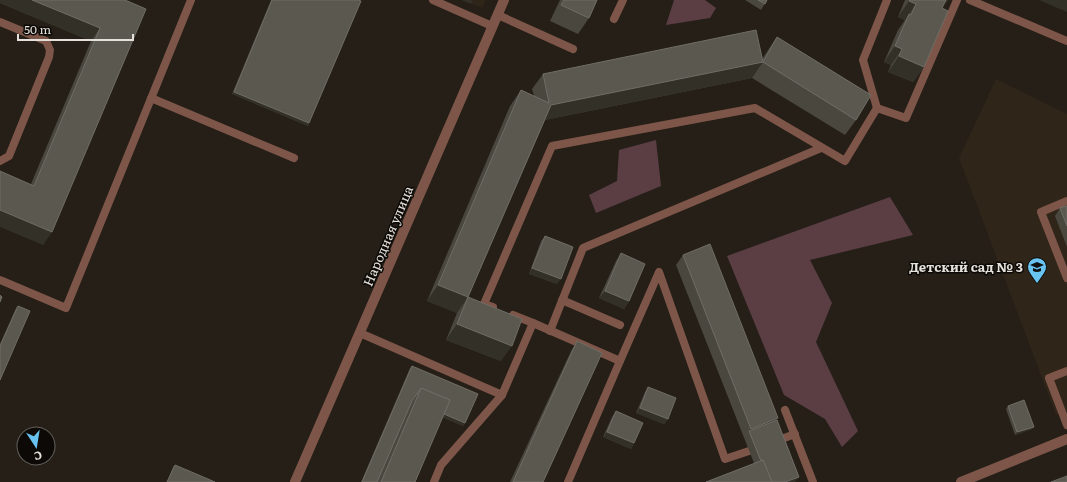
<svg xmlns="http://www.w3.org/2000/svg" width="1067" height="482" viewBox="0 0 1067 482" font-family="Literata,serif">
<style>
.built{fill:#302519}
.green{fill:#5b3d44}
.lines{fill:none;stroke-linecap:round;stroke-linejoin:round}
.service{stroke:#7e5649;stroke-width:8}
.minor{stroke:#7e5649;stroke-width:10}
.wall{fill:#49473e}
.shaded-wall{fill:#333027}
.building{fill:#5a584f;stroke:#6f6d65}
.labels{text-anchor:middle;stroke-width:3;stroke-linejoin:round;paint-order:stroke}
.street-label{font-size:13px;fill:#e5e0db;stroke:#0c0906}
.poi-label{font-size:13px;font-weight:bold;fill:#e5e0db;stroke:#0c0906;text-anchor:end}
</style>
<rect width="100%" height="100%" fill="#251f17"/>
<g class="built">
<polygon points="462,0 486,0 482,8"/>
<polygon points="996,79 1067,114 1067,411 1056,415 959,158"/>
</g>
<g class="green">
<polygon points="674,0 705,0 716,8 710,18 666,25"/>
<polygon points="656,140 661,186 596,213 589,195 617,181 619,150"/>
<polygon points="890,197 913,235 810,260 832,303 816,342 858,431 842,447 825,419 784,395 727,256"/>
</g>
<g class="lines">
<g class="service">
<polyline points="433,0 492,26"/>
<polyline points="970,0 1067,41"/>
<polyline points="498,15 573,49"/>
<polyline points="614,19 623,0"/>
<polyline points="0,22 46,41 50,50 49,57 9,156 0,161"/>
<polyline points="151,98 294,158"/>
<polyline points="877,108 863,60 887,0"/>
<polyline points="1067,201 1041,212 1067,278"/>
<polyline points="0,280 66,308 191,0"/>
<polyline points="562,300 620,325"/>
<polyline points="493,307 484,304 552,146 755,108 845,161 877,108 906,118 957,0"/>
<polyline points="513,315 533,323"/>
<polyline points="550,331 583,248 821,148"/>
<polyline points="360,333 502,395 533,323 620,361 568,482"/>
<polyline points="620,361 659,272 725,459 749,451"/>
<polyline points="1067,371 1049,378 1067,425"/>
<polyline points="785,410 813,482"/>
<polyline points="776,441 795,434"/>
<polyline points="434,482 441,465 502,395"/>
</g>
<g class="minor">
<polyline points="295,482 504,0"/>
<polyline points="961,482 1067,439"/>
</g>
</g>
<g class="wall">
<polygon points="125,0 43,245 31,184 91,41 0,3"/>
<polygon points="271,0 358,0 308,126 232,94"/>
<polygon points="560,0 597,0 589,18 578,34 550,21"/>
<polygon points="745,0 767,0 761,10"/>
<polygon points="905,0 948,0 943,6 924,67 913,82 888,72 891,65 884,62 898,30 905,20 898,17"/>
<polygon points="777,37 856,120 845,135 752,78 545,120 468,297 501,361 446,340 457,313 427,301 510,106 521,90 534,96 532,89 543,74 762,59 766,53"/>
<polygon points="1067,206 1067,247 1055,216 1060,208"/>
<polygon points="545,236 557,284 529,274 541,241"/>
<polygon points="621,253 629,301 624,309 599,298 616,261"/>
<polygon points="683,255 777,420 799,477 754,463 676,265"/>
<polygon points="18,306 0,380 0,344 16,308"/>
<polygon points="577,341 543,482 510,482 571,351"/>
<polygon points="412,366 465,423 463,426 442,417 415,482 361,482 410,368"/>
<polygon points="648,387 668,419 664,424 636,413 645,392"/>
<polygon points="1008,406 1032,429 1015,435 1006,409"/>
<polygon points="616,411 634,443 631,449 603,437 612,417"/>
<polygon points="175,465 215,482 167,482 173,467"/>
</g>
<g class="shaded-wall">
<polygon points="0,0 32,0 100,28 91,41 0,3"/>
<polygon points="462,0 470,0 473,1 471,4"/>
<polygon points="942,0 948,0 943,6 939,4"/>
<polygon points="1039,0 1067,0 1067,12"/>
<polygon points="909,1 916,4 905,20 898,17"/>
<polygon points="895,46 902,49 891,65 884,62"/>
<polygon points="899,56 924,67 913,82 888,72"/>
<polygon points="763,62 752,78 540,121 551,105"/>
<polygon points="234,92 309,123 308,126 232,94"/>
<polygon points="0,210 52,232 43,245 0,227"/>
<polygon points="532,268 561,279 557,284 529,274"/>
<polygon points="438,285 468,297 457,313 427,301"/>
<polygon points="605,291 629,301 624,309 599,298"/>
<polygon points="457,324 512,346 501,361 446,340"/>
<polygon points="415,402 465,423 463,426 414,405"/>
<polygon points="640,408 668,419 664,424 636,413"/>
<polygon points="778,418 771,428 749,431 751,429"/>
<polygon points="1034,427 1032,429 1015,435 1017,432"/>
<polygon points="607,432 634,443 631,449 603,437"/>
<polygon points="799,477 795,482 785,482"/>
</g>
<g class="building">
<polygon points="32,0 125,0 146,9 52,232 0,210 0,171 34,186 100,28"/>
<polygon points="272,0 358,0 361,1 309,123 234,92"/>
<polygon points="564,0 597,0 589,18 561,5"/>
<polygon points="758,0 767,0 765,4"/>
<polygon points="910,0 946,0 942,8 948,11 924,67 899,56 902,49 895,46 909,14 911,15 916,4 909,1"/>
<polygon points="756,30 763,62 551,105 468,297 438,285 521,90 549,103 543,74"/>
<polygon points="777,37 871,95 856,120 763,62"/>
<polygon points="1067,206 1067,226 1060,208"/>
<polygon points="545,236 573,247 561,279 532,268"/>
<polygon points="710,244 778,418 751,429 683,255"/>
<polygon points="621,253 645,264 629,301 605,291"/>
<polygon points="0,295 2,297 0,302"/>
<polygon points="468,297 522,319 512,346 457,324"/>
<polygon points="18,306 30,311 0,380 0,346"/>
<polygon points="577,341 602,353 543,482 513,482"/>
<polygon points="412,366 478,394 465,423 444,414 450,400 421,388 412,401 377,482 362,482"/>
<polygon points="648,387 676,398 668,419 640,408"/>
<polygon points="421,388 450,400 415,482 381,482"/>
<polygon points="1024,400 1034,427 1017,432 1008,406"/>
<polygon points="616,411 643,423 634,443 607,432"/>
<polygon points="777,420 799,477 785,482 772,482 763,460 761,461 749,431"/>
<polygon points="763,460 772,482 706,482"/>
<polygon points="175,465 215,482 167,482"/>
<polygon points="1067,476 1067,482 1051,482"/>
</g>
<defs>
<symbol id="school-pin" viewBox="-11 -11 22 30"><path d="M0 17L-7.5 6A9.5 9.5 0 1 1 7.5 6Z" fill="#69c3f1" stroke="#0c0906"/><path d="M0-5L7-2L0 1L-7-2ZM-4 1L0 2.5L4 1V4Q0 6-4 4Z" fill="#111"/></symbol>
</defs>
<g fill-rule="evenodd">
<use href="#school-pin" x="1026" y="256" width="22" height="30"/>
</g>
<g class="labels">
<g class="street-label">
<text transform="translate(388 236) rotate(-67)" y="5">Народная улица</text>
</g>
<g class="poi-label">
<text x="1023" y="272">Детский сад № 3</text>
</g>
</g>
<g transform="translate(36 446) rotate(168)"><circle r="19" fill="#0c0906" stroke="#635f5b"/>
<path d="M0-3L7 15L0 10L-7 15Z" fill="#69c3f1"/>
<text y="-6" font-size="11" font-weight="bold" text-anchor="middle" fill="#e5e0db">С</text>
</g>
<path d="M18 34v6h115v-6" fill="none" stroke="#e5e0db" stroke-width="2"/>
<text x="24" y="34" font-size="12" fill="#e5e0db" stroke="#0c0906" stroke-width="3" paint-order="stroke">50 m</text>
</svg>
